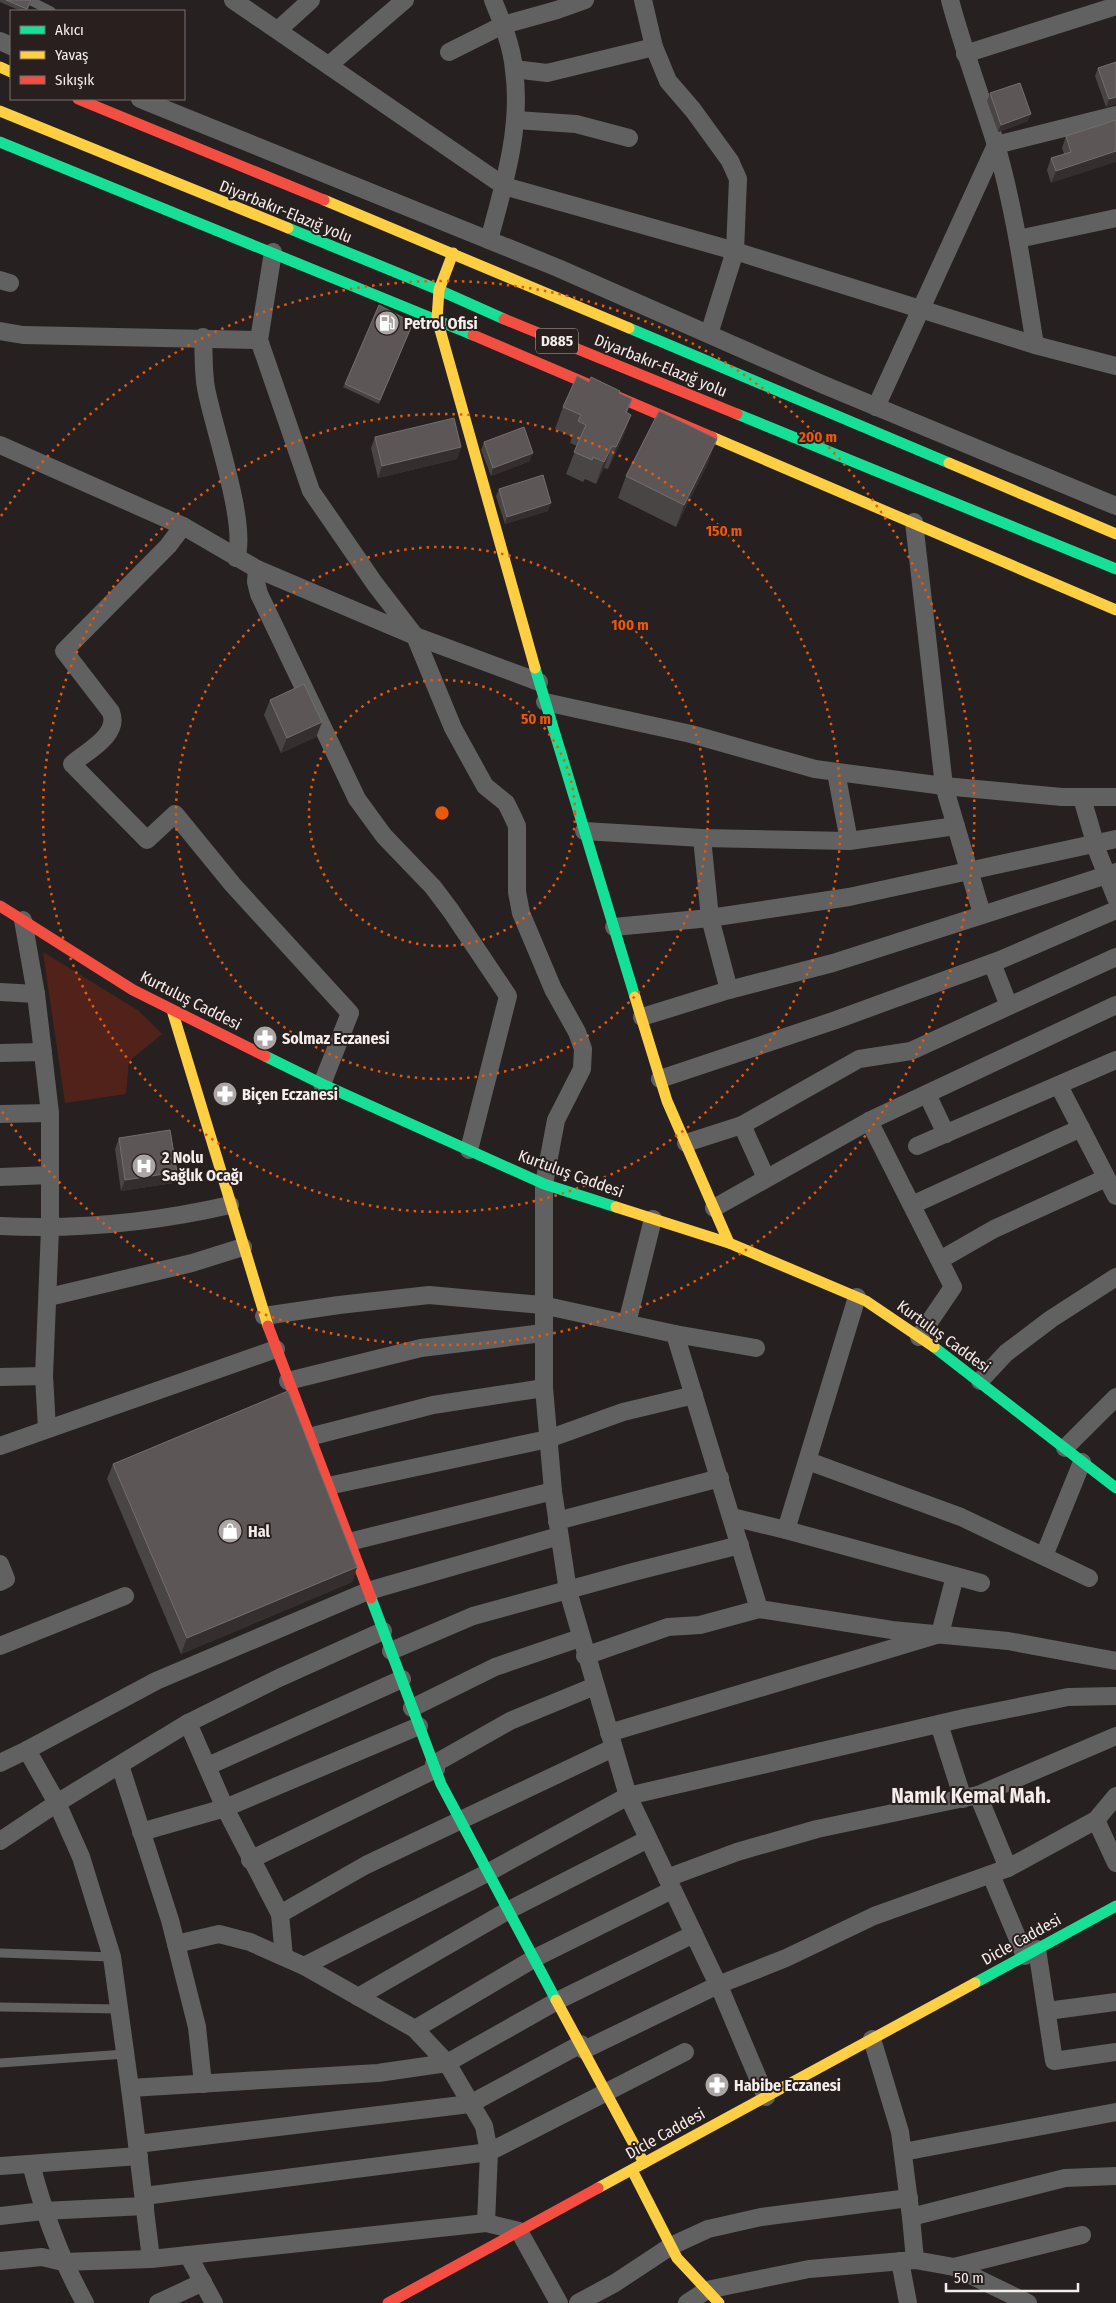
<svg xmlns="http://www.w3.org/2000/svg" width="1116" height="2303" viewBox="0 0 1116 2303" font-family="'Fira Sans Condensed',sans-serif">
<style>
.green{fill:#50221a}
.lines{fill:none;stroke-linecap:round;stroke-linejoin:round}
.lane{stroke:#626161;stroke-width:9}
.street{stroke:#626161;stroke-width:18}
.fast{stroke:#16e098;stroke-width:11}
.slow{stroke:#ffcf43;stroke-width:11}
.jam{stroke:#f24e42;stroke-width:11}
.wall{fill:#4a4545}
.shaded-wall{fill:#342f2e}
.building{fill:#5c5756;stroke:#746e6e}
.ring{fill:none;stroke:#e8590c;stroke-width:2.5;stroke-dasharray:2.5 5}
.labels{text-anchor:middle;stroke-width:4;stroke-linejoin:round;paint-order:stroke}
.shield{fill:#281f1e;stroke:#b6afae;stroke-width:1}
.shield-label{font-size:15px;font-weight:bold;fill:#f3edeb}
.street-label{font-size:16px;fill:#f3edeb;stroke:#281f1e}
.poi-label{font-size:16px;font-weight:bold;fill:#f3edeb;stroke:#281f1e;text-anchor:start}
.district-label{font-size:21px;font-weight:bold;fill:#f3edeb;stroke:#281f1e}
.centre{fill:#e8590c;stroke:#281f1e;stroke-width:2.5}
.ring-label{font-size:15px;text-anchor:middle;font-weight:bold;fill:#e8590c;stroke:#281f1e;stroke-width:4;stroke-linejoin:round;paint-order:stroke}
</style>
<rect width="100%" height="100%" fill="#262120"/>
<polygon class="green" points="43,952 139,1011 162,1034 129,1061 126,1094 65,1103"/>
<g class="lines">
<g class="lane">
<polyline points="29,0 51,11"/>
<polyline points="0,1953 112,1957"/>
<polyline points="0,2007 119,2009"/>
<polyline points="0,2063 125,2054"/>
</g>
<g class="street">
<polyline points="233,0 504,186 735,251 1035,345 1116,366"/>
<polyline points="643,0 654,47 668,81 693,110 730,161 738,179 735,251 709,334"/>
<path d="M950,0c13,49 31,96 46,145 19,65 28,133 39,200"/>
<polyline points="278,30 311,0"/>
<polyline points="0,41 11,46"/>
<polyline points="449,52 503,25 557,10 585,0"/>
<polyline points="965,54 1116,6"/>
<polyline points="329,65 405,0"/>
<polyline points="514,69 547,73 654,47"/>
<polyline points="140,99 558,268 824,385 1116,506"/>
<polyline points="516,120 576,124 629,138"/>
<polyline points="1018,239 1116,218"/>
<path d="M489,240c15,-55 33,-113 25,-170 -2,-24 -12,-48 -21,-70"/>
<polyline points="273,252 259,340 311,491 375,584 415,636 453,728 485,786 506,803 512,815 517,826 517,892 521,913 553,989 577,1032 583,1049 582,1069 556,1120 544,1184 544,1388 553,1491 568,1591 628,1796 722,1993 766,2097"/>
<polyline points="0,280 10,283"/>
<polyline points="0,331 23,335 259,340"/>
<path d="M203,337c1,17 0,35 3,51 7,39 42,136 30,170"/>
<polyline points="876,407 996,145 1116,115"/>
<polyline points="0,445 183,526 257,569 415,636 539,682"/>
<polyline points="914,522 944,786 982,914"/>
<path d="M183,526l-15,20 -104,105 47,61c9,23 -24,39 -39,52l75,76 28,-26 58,71 117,128 -28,71"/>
<polyline points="257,569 256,582 259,594 357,799 384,836 433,887 451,911 508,996 469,1150"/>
<polyline points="545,702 691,734 815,769 944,786 1062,797 1116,797"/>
<polyline points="836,772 849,841"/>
<polyline points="1082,798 1098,853 1116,898"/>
<polyline points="584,831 702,838 849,841 956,826"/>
<polyline points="702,838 710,918 729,990"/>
<polyline points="23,920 36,994 50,1113 50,1229 44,1376 47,1429"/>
<polyline points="614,927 710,918 849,897 1116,839"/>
<polyline points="992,963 1009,1006"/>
<polyline points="0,992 36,994"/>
<polyline points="642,1017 729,990 833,963 1116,872"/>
<polyline points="0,1053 43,1052"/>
<polyline points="660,1079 836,1020 1000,960 1116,910"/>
<polyline points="1059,1086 1116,1196"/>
<polyline points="927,1094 946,1134"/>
<polyline points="0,1114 50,1113"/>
<polyline points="869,1121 953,1287 919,1337"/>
<polyline points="742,1125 766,1178"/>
<polyline points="686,1143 742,1125 859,1059 911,1051 1116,957"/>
<polyline points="917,1146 1116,1060"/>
<polyline points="0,1177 50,1175"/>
<polyline points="912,1205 1081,1128"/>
<polyline points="714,1208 869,1121 1116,1005"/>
<path d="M0,1226c80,4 152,-3 230,-21"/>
<polyline points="940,1260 994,1229 1106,1178"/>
<polyline points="49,1297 192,1263 243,1247"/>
<polyline points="857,1297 786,1530 981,1583"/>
<polyline points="264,1316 339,1305 429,1295 542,1305 675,1334"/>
<polyline points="627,1323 653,1219"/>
<polyline points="756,1348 675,1334 759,1609 892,1630 1008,1641 1116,1661"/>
<polyline points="0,1377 44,1376"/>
<polyline points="288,1381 421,1348 543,1333"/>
<polyline points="980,1381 1006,1353 1051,1319 1116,1277"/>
<polyline points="309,1437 433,1405 544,1388"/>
<polyline points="0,1446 276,1349"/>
<polyline points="1065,1448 1116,1397"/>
<polyline points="808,1461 961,1517 1089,1578"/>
<polyline points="328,1486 548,1439 623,1412 694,1395"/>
<polyline points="732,1517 786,1530"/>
<polyline points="557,1521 720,1478"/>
<polyline points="349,1542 553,1491"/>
<polyline points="1044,1556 1082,1462"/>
<polyline points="0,1564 6,1579 0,1582"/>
<polyline points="383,1631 279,1678 188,1723 225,1808 280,1914 366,1865 613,1748"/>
<polyline points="0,1646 125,1596"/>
<polyline points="391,1651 473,1616 633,1572 740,1545"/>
<polyline points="585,1656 668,1627 700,1625 759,1609"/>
<polyline points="412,1708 495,1667 580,1638"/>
<polyline points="939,1724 963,1799"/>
<polyline points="609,1733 940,1634 955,1576"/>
<polyline points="27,1750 57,1803 188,1723"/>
<polyline points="0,1763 27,1750 156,1681 368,1591 559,1536"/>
<polyline points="434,1764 510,1721 595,1686"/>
<polyline points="120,1765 170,1920 197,2027 203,2084"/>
<polyline points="208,1766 402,1679"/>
<polyline points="978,1795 1008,1868"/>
<polyline points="1096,1820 1116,1863"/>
<polyline points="141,1832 225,1808 419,1726"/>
<polyline points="0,1841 57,1803 81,1857 112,1957 130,2088"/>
<polyline points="250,1860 436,1769"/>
<polyline points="991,1875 1025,1956"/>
<polyline points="667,1878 737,1852 817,1829 978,1795 1116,1736"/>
<polyline points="280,1914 284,1957"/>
<polyline points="1037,1949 1054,2061 1116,2052"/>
<polyline points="304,1966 489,1872 628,1796 964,1718 1068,1697 1116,1696"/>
<polyline points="358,1997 509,1910 648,1839"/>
<polyline points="1047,2011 1116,2002"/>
<polyline points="415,2029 535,1958 672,1890"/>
<polyline points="872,2039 900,2132 911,2217 915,2260"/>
<polyline points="584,2050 718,1985 786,1958 874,1916 1008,1868 1096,1820 1116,1796"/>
<polyline points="137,2144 130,2088 378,2073 447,2063 557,2001 694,1934"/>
<polyline points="903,2152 1116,2112"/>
<path d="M31,2164c13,50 29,94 54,139"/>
<polyline points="0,2166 139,2156"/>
<polyline points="144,2196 489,2152 484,2126 447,2063 415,2029 304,1966 250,1942 219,1934 176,1944"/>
<polyline points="0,2216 43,2211 145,2206"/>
<polyline points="911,2217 1065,2178 1116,2176"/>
<polyline points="486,2223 489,2152 685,2052"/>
<polyline points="188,2255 214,2303"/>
<polyline points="151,2259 137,2144 470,2104 581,2044"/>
<polyline points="0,2261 42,2257 63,2262 151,2259 486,2223 519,2231 559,2303"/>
<polyline points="900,2261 908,2303"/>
<polyline points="954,2267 1082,2235"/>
<polyline points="158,2303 203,2282"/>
<polyline points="578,2303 615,2283 671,2246 708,2229 761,2217 909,2198"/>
<polyline points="687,2303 707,2290 809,2269 915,2260 954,2267 1028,2303"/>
</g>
<g class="fast">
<polyline points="0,142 473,335"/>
<polyline points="288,228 439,290 504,319"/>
<polyline points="629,328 949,463"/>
<polyline points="737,414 1116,569"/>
<polyline points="535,668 635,997"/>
<polyline points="265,1056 322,1084 544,1184 616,1207"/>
<polyline points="934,1347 1116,1488"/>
<polyline points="371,1598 441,1784 556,2000"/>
<polyline points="975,1983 1116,1906"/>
</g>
<g class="slow">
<polyline points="0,67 11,72"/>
<polyline points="0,111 288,228"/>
<polyline points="324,200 629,328"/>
<polyline points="453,253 439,290 437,319 535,668"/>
<polyline points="712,437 1116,610"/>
<polyline points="949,463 1116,534"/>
<polyline points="635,997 667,1101 729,1243"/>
<polyline points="172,1010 268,1326"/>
<polyline points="616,1207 729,1243 866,1301 934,1347"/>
<polyline points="556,2000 644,2163"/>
<polyline points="632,2170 677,2258 719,2303"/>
<polyline points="598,2188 975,1983"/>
</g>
<g class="jam">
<polyline points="78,99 324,200"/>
<polyline points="504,319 737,414"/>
<polyline points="473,335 712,437"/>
<polyline points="0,906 133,990 265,1056"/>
<polyline points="268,1326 371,1598"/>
<polyline points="388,2303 598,2188"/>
</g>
</g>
<g class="wall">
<polygon points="0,0 32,0 27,11 21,11 0,2"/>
<polygon points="1116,62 1116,104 1106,107 1095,76 1098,68"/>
<polygon points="990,93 1028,121 998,132 987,101"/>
<polygon points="1116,120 1051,183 1047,170 1051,158 1064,154 1062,148 1066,136"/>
<polygon points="413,323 379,404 343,387 345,384"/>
<polygon points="589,382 632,399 627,413 631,415 623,437 608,469 604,468 596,484 585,479 583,482 566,474 577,446 570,443 572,437 555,429 563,407"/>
<polygon points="375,437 461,447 457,459 378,478 371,448"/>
<polygon points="484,442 530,461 491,476 481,450"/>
<polygon points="709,461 676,527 618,498 626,476"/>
<polygon points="499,489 548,511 505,524 496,496"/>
<polygon points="270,700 322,722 316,737 281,753 264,715"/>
<polygon points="119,1138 173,1183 121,1191 115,1149"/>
<polygon points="113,1464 357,1567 352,1582 181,1654 107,1479"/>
</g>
<g class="shaded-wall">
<polygon points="1116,97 1116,104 1106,107 1109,99"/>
<polygon points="1031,114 1028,121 998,132 1001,125"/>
<polygon points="1116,151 1116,162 1051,183 1056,171"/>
<polygon points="631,415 623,437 608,469 616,447"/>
<polygon points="717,439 709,461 676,527 684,505"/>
<polygon points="612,446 604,468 596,484 604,462"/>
<polygon points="461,447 457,459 378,478 382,466"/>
<polygon points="533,453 530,461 491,476 493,468"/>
<polygon points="551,503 548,511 505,524 507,517"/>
<polygon points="322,722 316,737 281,753 287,738"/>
<polygon points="177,1172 173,1183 121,1191 125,1180"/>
<polygon points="357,1567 352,1582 181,1654 187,1638"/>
</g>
<g class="building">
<polygon points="6,0 31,0 27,9"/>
<polygon points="1116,62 1116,97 1109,99 1098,68"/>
<polygon points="1020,83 1031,114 1001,125 990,93"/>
<polygon points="1116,120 1116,151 1056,171 1051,158 1071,152 1066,136"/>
<polygon points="379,305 413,323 380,400 345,384"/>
<polygon points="577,376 589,382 591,377 620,391 619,393 632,399 626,412 631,415 616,447 612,446 604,462 593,457 592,460 574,452 586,425 578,421 581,415 563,407"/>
<polygon points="659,411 717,439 684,505 626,476"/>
<polygon points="454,418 461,447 382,466 375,437"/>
<polygon points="524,427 533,453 493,468 484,442"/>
<polygon points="543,475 551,503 507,517 499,489"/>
<polygon points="304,684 322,722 287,738 270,700"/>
<polygon points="170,1130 177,1172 125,1180 119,1138"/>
<polygon points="288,1391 357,1567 187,1638 113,1464"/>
</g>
<g class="ring">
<circle cx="442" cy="813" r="133"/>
<circle cx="442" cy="813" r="266"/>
<circle cx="442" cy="813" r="399"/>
<path d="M1 516A532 532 0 1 1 1 1110"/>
</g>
<defs>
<symbol id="fuel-disc" viewBox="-11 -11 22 22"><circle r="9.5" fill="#aba6a4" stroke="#281f1e"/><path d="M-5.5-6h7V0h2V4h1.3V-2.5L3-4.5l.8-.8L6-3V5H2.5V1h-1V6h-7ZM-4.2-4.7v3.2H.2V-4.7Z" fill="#fff"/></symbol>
<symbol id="pharmacy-disc" viewBox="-11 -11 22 22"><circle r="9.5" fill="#aba6a4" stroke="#281f1e"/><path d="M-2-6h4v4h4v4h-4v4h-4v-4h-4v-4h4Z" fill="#fff"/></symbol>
<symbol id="hospital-disc" viewBox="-11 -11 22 22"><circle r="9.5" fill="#aba6a4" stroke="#281f1e"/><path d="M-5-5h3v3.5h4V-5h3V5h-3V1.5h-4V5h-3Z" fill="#fff"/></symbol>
<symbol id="shop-disc" viewBox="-11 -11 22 22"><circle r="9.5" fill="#aba6a4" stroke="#281f1e"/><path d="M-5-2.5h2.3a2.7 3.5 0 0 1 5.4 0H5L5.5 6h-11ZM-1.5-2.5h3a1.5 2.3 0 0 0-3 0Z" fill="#fff"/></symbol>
</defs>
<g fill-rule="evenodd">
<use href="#fuel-disc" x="373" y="309" width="28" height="28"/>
<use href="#pharmacy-disc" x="251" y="1024" width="28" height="28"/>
<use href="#pharmacy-disc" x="211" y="1080" width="28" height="28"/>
<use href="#hospital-disc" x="130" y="1152" width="28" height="28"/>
<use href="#shop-disc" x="216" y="1517" width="28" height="28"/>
<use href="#pharmacy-disc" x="703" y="2071" width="28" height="28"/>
</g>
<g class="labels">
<rect class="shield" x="536" y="328.5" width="42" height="25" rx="4"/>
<g class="shield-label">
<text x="557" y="346">D885</text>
</g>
<g class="street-label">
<text transform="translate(286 211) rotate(22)" y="6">Diyarbakır-Elazığ yolu</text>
<text transform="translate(661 365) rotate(22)" y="6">Diyarbakır-Elazığ yolu</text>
<text transform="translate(191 1000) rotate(27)" y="6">Kurtuluş Caddesi</text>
<text transform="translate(571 1173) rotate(20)" y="6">Kurtuluş Caddesi</text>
<text transform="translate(944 1336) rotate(36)" y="6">Kurtuluş Caddesi</text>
<text transform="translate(1021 1939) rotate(-29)" y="6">Dicle Caddesi</text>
<text transform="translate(665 2133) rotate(-29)" y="6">Dicle Caddesi</text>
</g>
<g class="poi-label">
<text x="404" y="329">Petrol Ofisi</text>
<text x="282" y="1044">Solmaz Eczanesi</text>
<text x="242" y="1100">Biçen Eczanesi</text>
<text x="162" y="1163">2 Nolu<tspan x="162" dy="18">Sağlık Ocağı</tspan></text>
<text x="248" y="1537">Hal</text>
<text x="734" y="2091">Habibe Eczanesi</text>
</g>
<g class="district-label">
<text x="971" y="1803">Namık Kemal Mah.</text>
</g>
</g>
<circle cx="442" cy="813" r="8" class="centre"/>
<g class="ring-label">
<text x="818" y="442">200 m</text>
<text x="724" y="536">150 m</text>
<text x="630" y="630">100 m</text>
<text x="536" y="724">50 m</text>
</g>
<rect x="10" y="10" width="175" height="90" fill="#281f1e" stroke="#797170"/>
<rect x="20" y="26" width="25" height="8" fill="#16e098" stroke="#797170"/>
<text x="55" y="35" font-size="15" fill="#f3edeb">Akıcı</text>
<rect x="20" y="51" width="25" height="8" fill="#ffcf43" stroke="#797170"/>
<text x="55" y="60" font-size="15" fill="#f3edeb">Yavaş</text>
<rect x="20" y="76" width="25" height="8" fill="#f24e42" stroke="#797170"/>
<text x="55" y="85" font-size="15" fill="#f3edeb">Sıkışık</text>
<path d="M946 2283v8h132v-8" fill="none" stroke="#f3edeb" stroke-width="2.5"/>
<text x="954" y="2283" font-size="15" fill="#f3edeb" stroke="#281f1e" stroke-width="4" paint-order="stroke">50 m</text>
</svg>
